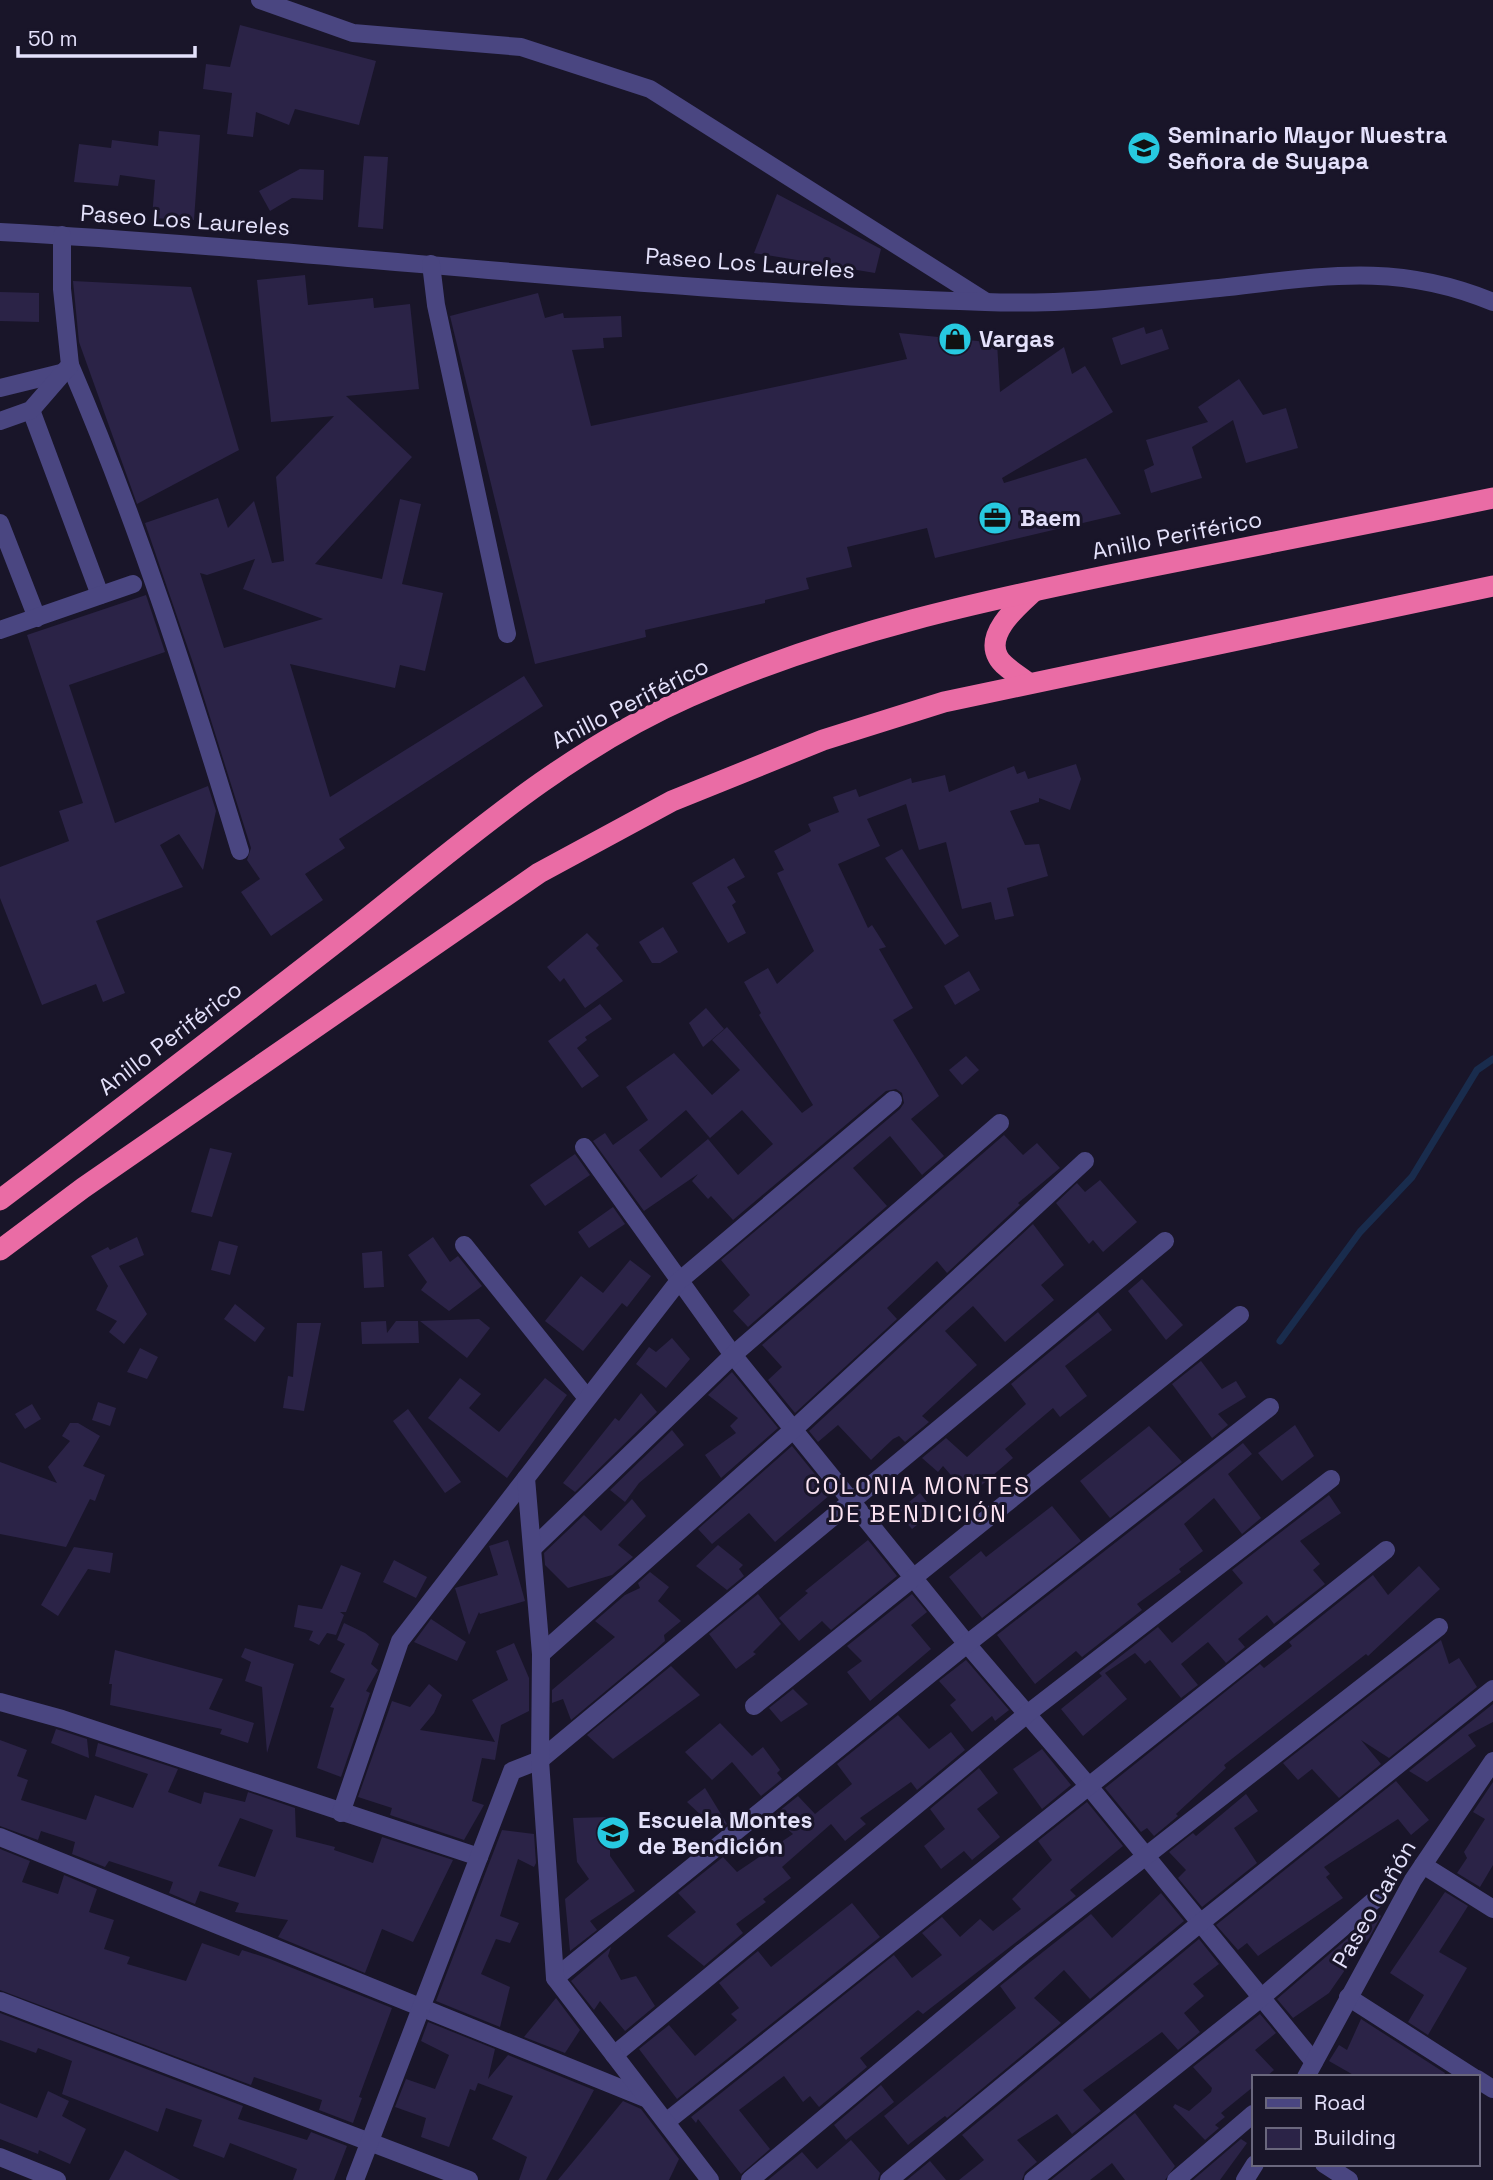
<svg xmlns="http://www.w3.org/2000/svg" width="1493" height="2180" viewBox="0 0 1493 2180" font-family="'Space Grotesk',sans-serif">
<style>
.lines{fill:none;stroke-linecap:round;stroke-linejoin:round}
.stream{stroke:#192c4d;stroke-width:7}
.building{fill:#2b2347;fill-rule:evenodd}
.minor{stroke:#4a4681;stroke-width:18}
.highway{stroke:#ea6ca5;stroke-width:21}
.labels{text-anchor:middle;stroke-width:6;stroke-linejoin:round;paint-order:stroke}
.poi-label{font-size:23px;font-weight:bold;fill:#e4e1fb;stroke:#191529;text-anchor:start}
.street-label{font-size:23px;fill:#e4e1fb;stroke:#191529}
.neighbourhood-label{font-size:24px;letter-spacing:2px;fill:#fbe2f1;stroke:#191529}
</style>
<rect width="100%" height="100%" fill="#191529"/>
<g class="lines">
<polyline class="stream" points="1280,1341 1360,1232 1412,1177 1477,1070 1493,1059"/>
</g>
<g class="building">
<polygon points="240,25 376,61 359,125 295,109 289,125 256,112 253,137 227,134 232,93 203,89 206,64 230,67"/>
<polygon points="159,131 200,135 194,220 152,218 155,180 120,175 118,186 74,182 79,144 111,148 112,140 158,146"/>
<polygon points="364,156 388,157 383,229 358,227"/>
<polygon points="300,169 324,170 323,200 292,198 270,211 259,191"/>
<polygon points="777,194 881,249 875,273 754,253"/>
<path d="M305,275l3,30 65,-7 1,10 36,-4 9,85 -73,7 66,61 -97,107 67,15 18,-80 21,5 -19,80 41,9 -18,78 -25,-6 -5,23 -105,-24 40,133 194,-121 19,30 -204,133 6,9 -40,26 18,26 -52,36 -30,-44 19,-13 -13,-19 4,-12 -58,-185 -48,-140 73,-25 10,30 26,-27 18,62 12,-2 -8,-84 58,-61 -63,6 -14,-142zM255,559l-12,30 80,30 -99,29 -24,-75 7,2z"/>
<polygon points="73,281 191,287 239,450 137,504 79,342"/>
<polygon points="0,292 39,293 39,322 0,321"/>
<polygon points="538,293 545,318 563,313 564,318 621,316 622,337 603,338 604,348 572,350 591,426 907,359 899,333 997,343 1000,392 1064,347 1072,374 1085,366 1113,412 1002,478 1004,483 1086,458 1121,514 935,558 927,528 847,547 852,567 806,578 809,589 765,600 765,603 645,630 646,637 535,664 450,316"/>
<polygon points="1144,327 1146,334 1162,329 1169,349 1121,365 1112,338"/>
<polygon points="1239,379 1263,415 1286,408 1298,448 1246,463 1233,420 1192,447 1202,478 1151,493 1144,470 1154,465 1146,440 1208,422 1198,407"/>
<polygon points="146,595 165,652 69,685 115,823 208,786 216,811 203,870 179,834 160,845 183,887 96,921 125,993 103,1002 96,984 42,1005 0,898 0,867 69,841 59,811 83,803 27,635"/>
<path d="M1076,764l5,15 -11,31 -31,-12v4l-29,9 15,34 14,-1 9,32 -41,12 7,28 -19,4 -4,-18 -29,7 -16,-67 -27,8 -13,-46 -39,15 13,27 -42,18 30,64 4,-3 14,22 -7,2 34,59 -20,12 46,76 -28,23 33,37 -22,19 -32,-39 -37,32 34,38 -139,121 -15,-16 17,-16 -29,-35 179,-151 4,-6 -2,-10 -6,-4 -10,2 -153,129 -22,-24 -3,3 -16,-18 6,-7 -54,37 -51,-70 12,-8 8,12 35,-25 -22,-33 48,-34 38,42 28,-25 -28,-30 15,-13 75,86 11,-8 -54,-90 2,-2 -17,-31 24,-14 9,16 37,-33 -37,-78 7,-3 -10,-19 37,-20 -3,-7 31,-12 -6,-15 23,-8 3,8 52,-19 1,5 33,-8 4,17 65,-26 3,8 8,-3 3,8zM686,1110l24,28 32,-28 31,34 -35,31 -30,-36 -47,39 -22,-28z"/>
<polygon points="902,849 959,936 945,945 885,858"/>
<polygon points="734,858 745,877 727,887 736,902 732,905 746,933 728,943 692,883"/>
<polygon points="663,927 678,952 660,963 652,963 639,942"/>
<polygon points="587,933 599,945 596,948 623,981 585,1008 564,978 560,982 547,967"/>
<polygon points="969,971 980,990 955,1005 944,986"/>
<polygon points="600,1004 612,1019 585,1037 587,1040 577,1048 599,1076 582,1088 548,1041"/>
<polygon points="706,1008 724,1029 703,1047 689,1023"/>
<polygon points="966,1056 979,1070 962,1085 949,1070"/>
<polygon points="1004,1135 1023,1155 1037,1143 1060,1168 1018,1203 1020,1205 947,1273 937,1261 887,1308 897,1319 795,1413 768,1380 782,1367 762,1345"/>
<polygon points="210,1148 232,1153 212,1217 191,1212"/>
<polygon points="575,1154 590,1175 545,1206 530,1185"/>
<polygon points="1100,1180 1137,1222 1103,1252 1093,1240 1089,1244 1056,1203 1077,1183 1085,1192"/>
<polygon points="613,1207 625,1224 589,1248 578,1232"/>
<polygon points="1033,1224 1064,1265 1041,1285 1054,1300 1005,1342 973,1306 945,1331 977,1365 922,1416 929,1422 905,1442 899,1436 893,1439 871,1460 838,1425 818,1442 809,1431"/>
<polygon points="137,1237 144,1255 119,1266 147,1314 124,1344 109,1332 117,1321 96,1310 108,1286 91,1256 108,1247 110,1250"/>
<polygon points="433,1237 450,1262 458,1256 482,1286 449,1311 421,1290 427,1282 408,1255"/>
<polygon points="219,1241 238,1246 230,1275 211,1270"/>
<polygon points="382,1251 384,1287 364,1288 362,1253"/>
<polygon points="630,1260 651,1276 627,1307 622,1303 583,1351 545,1321 581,1276 603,1293"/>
<polygon points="1142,1279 1183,1325 1166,1340 1128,1291"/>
<polygon points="235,1304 265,1328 255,1342 224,1319"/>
<polygon points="1098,1312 1112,1330 1065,1366 1087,1396 1060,1417 1053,1408 1005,1449 1013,1458 969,1496 943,1466 938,1472 922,1458 946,1438 967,1457 1026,1404 1011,1384"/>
<polygon points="479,1319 490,1328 467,1358 420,1321"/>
<polygon points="386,1321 387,1333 396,1321 418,1321 419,1343 362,1344 361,1322"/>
<polygon points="297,1323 321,1323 304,1411 283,1408 288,1376 293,1377"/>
<polygon points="672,1338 690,1359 666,1388 636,1364 649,1347 656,1352"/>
<polygon points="140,1348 158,1357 147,1379 127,1372"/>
<polygon points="1201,1361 1222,1389 1236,1381 1246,1397 1218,1414 1228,1425 1212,1438 1172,1384"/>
<polygon points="732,1372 778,1428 721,1478 705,1455 736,1433 730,1426 738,1418 708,1395"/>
<polygon points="460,1378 481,1394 469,1408 499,1432 545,1378 567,1395 507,1478 428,1418"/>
<polygon points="641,1393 657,1412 575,1492 563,1483 615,1418 619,1421"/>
<polygon points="98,1402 116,1408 110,1426 92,1420"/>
<polygon points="32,1404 41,1419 25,1429 15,1414"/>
<polygon points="408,1409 461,1482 445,1493 393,1421"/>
<polygon points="70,1423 78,1423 100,1436 83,1466 105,1475 95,1501 90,1499 66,1547 0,1534 0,1462 57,1483 48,1467 70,1441 62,1436"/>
<polygon points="1295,1425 1314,1456 1282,1481 1258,1453"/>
<polygon points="1149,1426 1182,1462 1110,1518 1080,1481"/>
<polygon points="672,1430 684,1445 639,1483 625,1502 610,1490"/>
<polygon points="1243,1443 1252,1454 1228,1474 1261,1518 1242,1534 1214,1498 1184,1524 1203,1551 1179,1569 1181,1572 1137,1604 1142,1610 1082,1657 1076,1651 1035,1684 997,1635"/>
<polygon points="792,1446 831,1494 775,1542 749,1513 712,1544 698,1529"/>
<polygon points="920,1493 934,1511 912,1529 897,1512"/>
<polygon points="1329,1495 1341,1513 1300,1541 1320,1564 1313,1570 1325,1584 1274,1624 1267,1615 1238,1639 1245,1647 1226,1663 1208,1642 1181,1664 1198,1685 1181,1698 1150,1660 1145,1664 1135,1653 1105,1673 1127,1699 1083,1736 1061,1709 1102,1676 1099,1673 1158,1627 1172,1643 1243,1583 1232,1570"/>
<polygon points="632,1499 646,1516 618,1545 633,1557 612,1575 568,1588 545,1565 544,1553 584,1515 601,1531"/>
<polygon points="1052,1506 1081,1541 982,1618 949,1577 981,1551 986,1557"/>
<polygon points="508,1540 525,1601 480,1614 479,1612 469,1635 455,1588 498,1575 489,1546"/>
<polygon points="868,1540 897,1576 831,1630 822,1621 799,1641 779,1618 808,1593 805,1591"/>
<polygon points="718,1545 743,1565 739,1569 744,1576 727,1590 696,1566"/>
<polygon points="74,1547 113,1553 110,1573 88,1569 58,1616 41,1605"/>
<polygon points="394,1560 427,1577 416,1598 383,1582"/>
<polygon points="341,1565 361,1573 346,1612 340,1612 344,1615 336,1635 327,1633 319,1645 309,1640 313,1631 294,1627 298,1605 322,1609"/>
<polygon points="1419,1566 1440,1589 1368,1656 1366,1654 1224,1765 1226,1768 1176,1814 1178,1816 1154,1836 1147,1828 1141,1832 1105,1788 1260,1664 1264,1668 1292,1646 1289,1642 1373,1575 1388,1595"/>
<polygon points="650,1572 669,1587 658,1601 681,1621 664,1635 665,1641 655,1650 571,1720 563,1699 552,1703 552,1690 615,1637 595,1621 625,1595 640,1588 638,1583"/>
<polygon points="758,1594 781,1624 753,1652 756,1654 736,1669 709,1634"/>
<polygon points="912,1594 927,1612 911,1625 931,1649 870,1701 847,1672 862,1661 847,1646"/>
<polygon points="431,1619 466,1642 457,1661 414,1642"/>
<polygon points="344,1623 365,1633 379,1644 371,1664 378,1670 366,1691 370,1693 341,1777 317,1768 334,1708 330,1707 345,1679 330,1672 345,1644 337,1640"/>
<polygon points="1441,1640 1449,1664 1459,1658 1477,1687 1389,1758 1361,1740 1381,1764 1339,1798 1312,1769 1298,1780 1283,1763"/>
<polygon points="514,1643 529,1678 529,1711 501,1725 495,1760 482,1758 472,1801 484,1805 464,1840 390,1815 392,1808 358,1797 392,1701 410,1707 429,1684 442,1695 434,1713 420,1730 495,1742 472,1700 508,1680 496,1651"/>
<polygon points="245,1648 294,1664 267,1753 262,1687 245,1681 251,1662 241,1657"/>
<polygon points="115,1650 223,1679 209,1709 254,1723 248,1743 220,1734 222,1729 110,1705 112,1684 109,1684"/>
<polygon points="966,1660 1009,1710 995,1721 992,1716 972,1732 950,1705 956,1700 939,1681"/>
<polygon points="671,1666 700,1695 613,1759 587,1735"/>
<polygon points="793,1689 808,1704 781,1722 769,1708"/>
<polygon points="1493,1704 1493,1722 1468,1735 1476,1746 1427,1782 1409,1771"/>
<polygon points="898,1715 929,1749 951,1732 965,1750 917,1790 911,1782 860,1818 866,1824 845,1841 831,1824 782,1867 791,1878 763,1899 766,1902 736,1924 743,1933 704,1966 667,1936 696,1912 678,1893 723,1857 737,1872 793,1834 773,1816 798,1796 815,1814 852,1784 837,1764"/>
<polygon points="720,1723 752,1756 763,1747 780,1770 777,1773 782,1779 761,1796 732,1762 712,1780 685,1752"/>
<polygon points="56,1729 87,1739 89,1758 51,1743"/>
<path d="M0,1740l27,10 -10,26 11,4 -7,20 65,20 9,-25 38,13 15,-34 -53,-18 3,-13 80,26 -10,23 33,12 3,-12 41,10 3,-10 47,16 1,29 39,10 -1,3 39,13 9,-26 71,23 -40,82 -31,-13 -17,44 -87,-36 10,-17 -53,-8 4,-9 -39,-12 -5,13 -26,-11 4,-11 -64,-21 -4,6 -33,-13 3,-12 -34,-11 -3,9 -38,-14zM240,1818l33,12 -18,47 -37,-11z"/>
<polygon points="1042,1749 1071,1785 1042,1809 1013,1769"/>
<polygon points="979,1768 998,1793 977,1809 1000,1837 972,1860 964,1851 941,1869 924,1846 945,1829 930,1809"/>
<polygon points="1396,1781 1429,1820 1411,1835 1398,1819 1324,1867 1330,1874 1326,1877 1343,1898 1258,1956 1247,1943 1238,1950 1216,1925"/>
<polygon points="1493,1782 1493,1865 1480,1887 1457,1873 1467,1858 1464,1852 1485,1819 1473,1812"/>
<polygon points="705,1788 727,1824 718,1831 687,1802"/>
<polygon points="1246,1794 1258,1811 1234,1828 1257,1863 1202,1907 1178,1878 1186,1870 1169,1852 1193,1833 1196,1836"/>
<polygon points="1087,1802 1123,1846 1070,1890 1076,1896 923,2014 918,2010 860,2058 867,2067 819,2107 810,2096 803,2102 784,2076 739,2110 770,2149 741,2174 698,2119 696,2123 691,2117 894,1955 912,1978 942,1955 922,1933 942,1917 960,1937 980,1919 993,1931 1021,1909 1012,1899 1052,1860 1038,1841"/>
<polygon points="610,1817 610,1856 635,1891 590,1921 597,1930 570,1951 565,1899 589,1879 577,1862 573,1818"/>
<polygon points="502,1830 534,1834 536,1863 534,1867 518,1859 500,1916 519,1923 510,1943 496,1939 481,1974 510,1987 500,2027 436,2001"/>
<polygon points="0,1849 30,1861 22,1882 58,1894 64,1875 97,1889 89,1912 114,1920 104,1949 130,1957 127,1964 186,1981 202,1943 239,1956 242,1950 270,1959 392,2008 359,2097 362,2098 353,2123 319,2110 322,2100 254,2077 251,2085 0,1990"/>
<polygon points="1445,1892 1468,1906 1439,1952 1467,1968 1428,2035 1408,2022 1424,1995 1390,1973"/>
<polygon points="1161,1893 1184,1921 1090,1999 1064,1970 1034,1998 1061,2023 947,2118 945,2116 908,2145 884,2116 1016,2008 1000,1986 1091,1914 1112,1938"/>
<polygon points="852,1903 880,1937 677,2099 639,2049 669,2025 695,2056 737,2020 731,2014 739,2008 719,1983 758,1951 771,1967"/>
<polygon points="1377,1913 1381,1916 1369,1938 1344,1964 1347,1967 1329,1993 1293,2018 1277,1999"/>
<polygon points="1199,1939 1219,1964 1193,1984 1204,1996 1184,2013 1200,2032 1178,2050 1162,2032 1083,2090 1101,2111 1072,2134 1057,2114 1017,2140 1037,2162 1025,2172 1022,2180 959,2180 984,2160 962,2135"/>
<polygon points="611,1947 608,1956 621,1980 636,1976 655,2006 625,2031 600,2001 594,2010 571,1981"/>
<polygon points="556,1998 580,2030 565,2053 524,2037"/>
<polygon points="0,2013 243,2106 238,2119 307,2140 311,2132 347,2146 334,2180 293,2180 297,2169 230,2143 224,2158 193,2146 202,2120 166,2108 158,2132 62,2094 72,2061 38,2048 36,2053 0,2040"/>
<polygon points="1260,2014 1276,2033 1255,2050 1274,2070 1266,2077 1253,2077 1253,2087 1221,2113 1225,2117 1215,2125 1219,2128 1205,2140 1173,2107 1175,2104 1189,2111 1211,2092 1212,2088 1193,2067"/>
<polygon points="1361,2019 1445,2073 1443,2077 1357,2077 1329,2061 1339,2045 1347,2050"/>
<polygon points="428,2022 495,2049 488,2079 508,2055 594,2090 546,2180 519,2180 527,2157 492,2139 513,2096 478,2083 475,2091 470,2089 449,2147 421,2137 426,2118 395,2107 406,2079 435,2089 449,2055 421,2041"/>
<polygon points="881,2085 894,2102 846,2140 834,2125"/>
<polygon points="48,2091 69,2101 62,2116 86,2129 70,2164 39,2150 38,2154 0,2139 0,2103 37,2118"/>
<polygon points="623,2101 641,2109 679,2159 669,2180 558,2180"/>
<polygon points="1135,2113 1175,2166 1165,2180 1125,2180 1112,2163 1090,2180 1051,2180"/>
<polygon points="1241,2139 1247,2143 1220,2180 1193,2180"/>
<polygon points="851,2140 880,2173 878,2180 768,2180 802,2152 817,2169"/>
<polygon points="125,2150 141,2159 180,2180 109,2180"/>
<polygon points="930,2161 946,2180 907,2180"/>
</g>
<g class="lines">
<g class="minor">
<polyline points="260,0 353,33 521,47 650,89 985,301"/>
<path d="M0,232c329,18 656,61 985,70 78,3 157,-6 234,-14 101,-11 176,-27 274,14"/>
<polyline points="431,264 436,305 507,634"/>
<path d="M70,365c68,158 120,321 170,486"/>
<polyline points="0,388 61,373"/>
<polyline points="31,410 100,595"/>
<polyline points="0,421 31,410 70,365 62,289 62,235"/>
<polyline points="0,523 37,618"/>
<polyline points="0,630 133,584"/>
<polyline points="584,1147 733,1355 967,1644 1087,1784 1314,2062"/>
<polyline points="464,1245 587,1398"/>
<polyline points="534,1547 733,1355 1000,1123"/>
<polyline points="541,1654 795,1428 1085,1161"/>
<polyline points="0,1702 62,1719 479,1857"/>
<polyline points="754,1706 1240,1315"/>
<polyline points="341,1813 400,1641 526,1478"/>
<polyline points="0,1837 645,2098"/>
<polyline points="1423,1865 1493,1909"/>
<polyline points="555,1978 967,1644 1270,1407"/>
<polyline points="1348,1997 1473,2077"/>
<polyline points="0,2001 469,2180"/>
<polyline points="614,2055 1027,1714 1331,1479"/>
<polyline points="1306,2077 1413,1880 1493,1761"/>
<polyline points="1477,2079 1493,2089"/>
<polyline points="666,2122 1386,1550"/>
<polyline points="0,2157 57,2180"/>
<polyline points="1324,2164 1349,2180"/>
<polyline points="355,2180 512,1771 540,1760 1165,1241"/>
<polyline points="710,2180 555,1978 540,1760 541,1654 526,1478 678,1282 893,1100"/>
<polyline points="750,2180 1023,1952 1439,1627"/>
<polyline points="889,2180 1199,1924 1493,1689"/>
<polyline points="1033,2180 1261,1998 1378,1897"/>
<polyline points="1176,2180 1253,2114"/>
<polyline points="1245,2180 1255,2164"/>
</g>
<g class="highway">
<path d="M1028,683c-8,-7 -25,-16 -30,-26 -13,-24 20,-51 35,-65"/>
<path d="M0,1200c119,-90 238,-181 356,-273 106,-84 208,-175 333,-230 145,-65 301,-98 455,-129 117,-23 233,-46 349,-70"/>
<polyline points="0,1250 83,1188 539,873 672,801 823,740 944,702 1493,586"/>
</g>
</g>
<defs>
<symbol id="university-disc" viewBox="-11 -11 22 22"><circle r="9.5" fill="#27c9e0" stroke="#191529"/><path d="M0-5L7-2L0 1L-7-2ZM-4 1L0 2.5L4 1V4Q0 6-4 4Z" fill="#111"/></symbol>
<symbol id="shop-disc" viewBox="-11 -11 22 22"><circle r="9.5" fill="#27c9e0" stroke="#191529"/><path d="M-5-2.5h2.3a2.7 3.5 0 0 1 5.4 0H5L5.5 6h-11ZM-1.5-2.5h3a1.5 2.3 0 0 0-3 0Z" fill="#111"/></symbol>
<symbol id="office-disc" viewBox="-11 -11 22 22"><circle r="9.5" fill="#27c9e0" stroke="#191529"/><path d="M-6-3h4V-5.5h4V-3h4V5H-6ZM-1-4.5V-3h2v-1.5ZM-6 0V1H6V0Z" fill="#111"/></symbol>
<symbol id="school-disc" viewBox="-11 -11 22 22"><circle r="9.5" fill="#27c9e0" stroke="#191529"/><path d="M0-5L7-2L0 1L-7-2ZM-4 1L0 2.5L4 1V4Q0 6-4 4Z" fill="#111"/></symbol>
</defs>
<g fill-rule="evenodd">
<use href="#university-disc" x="1125" y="129" width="38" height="38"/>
<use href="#shop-disc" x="936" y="320" width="38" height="38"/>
<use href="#office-disc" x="976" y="499" width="38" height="38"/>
<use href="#school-disc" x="594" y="1814" width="38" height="38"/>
</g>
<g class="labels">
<g class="poi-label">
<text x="1168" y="143">Seminario Mayor Nuestra<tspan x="1168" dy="26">Señora de Suyapa</tspan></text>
<text x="979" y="347">Vargas</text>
<text x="1020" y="526">Baem</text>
<text x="638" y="1828">Escuela Montes<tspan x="638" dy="26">de Bendición</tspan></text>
</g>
<g class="street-label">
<text transform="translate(185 220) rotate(4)" y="8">Paseo Los Laureles</text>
<text transform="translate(750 263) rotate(4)" y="8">Paseo Los Laureles</text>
<text transform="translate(1177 535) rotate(-11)" y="8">Anillo Periférico</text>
<text transform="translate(630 703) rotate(-27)" y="8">Anillo Periférico</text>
<text transform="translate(170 1038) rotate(-37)" y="8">Anillo Periférico</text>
<text transform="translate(1374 1904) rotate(-60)" y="8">Paseo Cañón</text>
</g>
<g class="neighbourhood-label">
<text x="918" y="1494">COLONIA MONTES<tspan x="918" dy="28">DE BENDICIÓN</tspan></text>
</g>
</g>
<rect x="1252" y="2075" width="228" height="91" fill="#191529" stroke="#6a677d" stroke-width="2"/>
<rect x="1266" y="2098" width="35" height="10" fill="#4a4681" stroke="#6a677d" stroke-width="2"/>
<text x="1314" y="2110" font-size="21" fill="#e4e1fb">Road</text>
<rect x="1266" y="2128" width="35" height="21" fill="#2b2347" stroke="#6a677d" stroke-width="2"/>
<text x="1314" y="2145" font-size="21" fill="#e4e1fb">Building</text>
<path d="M18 46v10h177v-10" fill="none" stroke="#e4e1fb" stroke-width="3.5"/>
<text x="28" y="46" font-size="21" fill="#e4e1fb" stroke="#191529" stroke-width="5" paint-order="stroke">50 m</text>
</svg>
